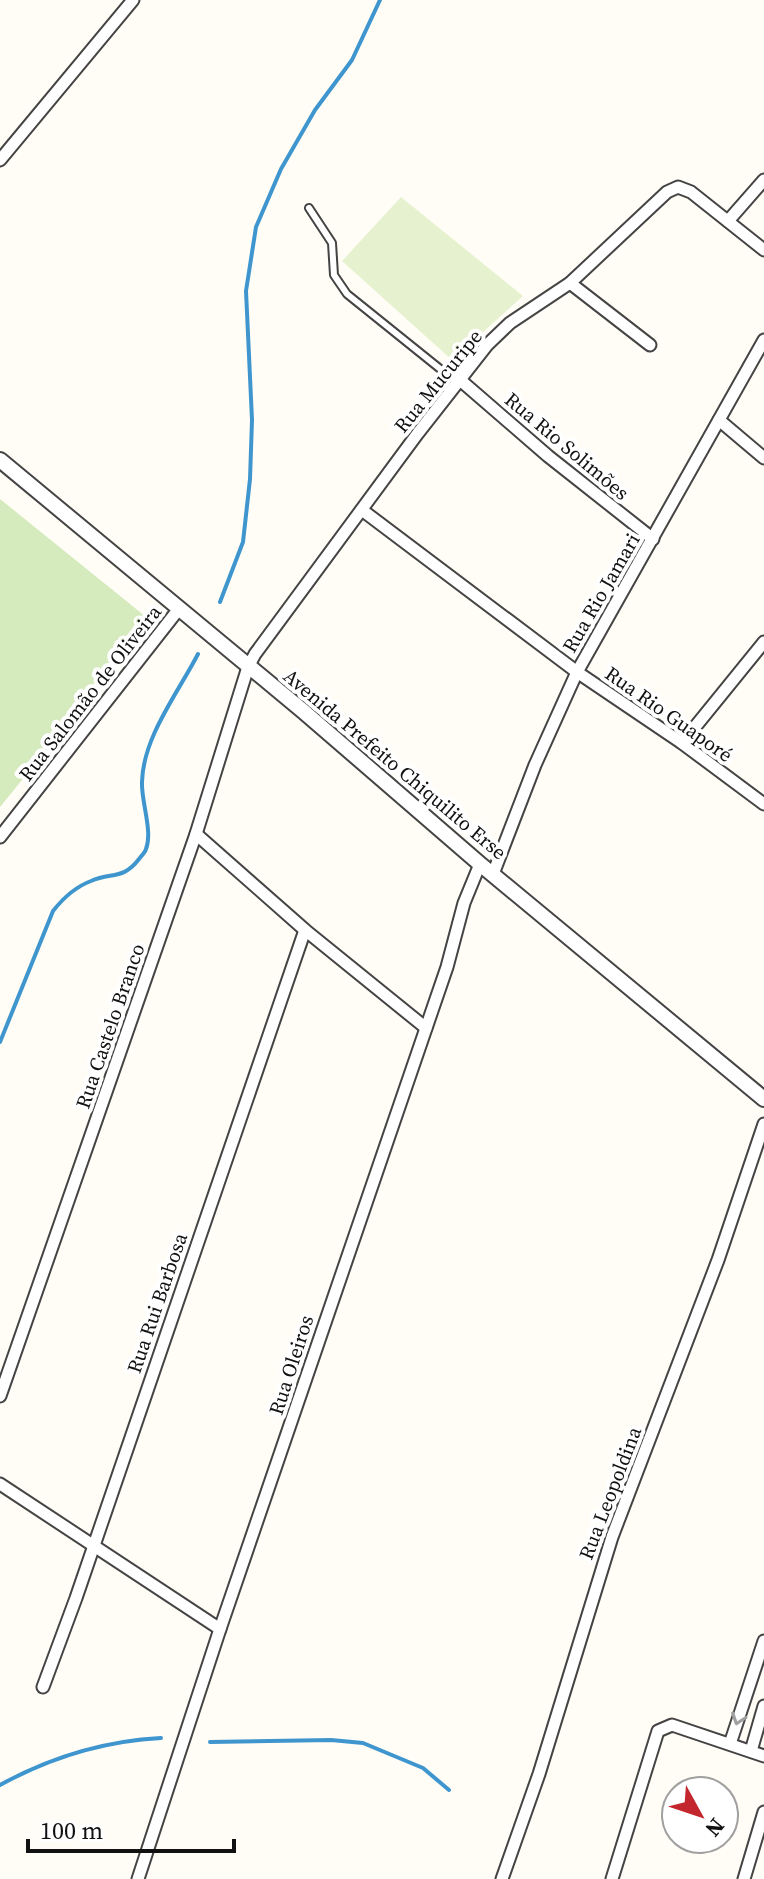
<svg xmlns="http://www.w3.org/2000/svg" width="764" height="1879" viewBox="0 0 764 1879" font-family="'Source Serif 4',serif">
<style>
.green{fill:#d5ebbd}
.pitch{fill:#e6f2cf}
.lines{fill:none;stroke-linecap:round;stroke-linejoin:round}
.stream{stroke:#3f96cf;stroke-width:4}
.service-casing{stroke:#444;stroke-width:10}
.minor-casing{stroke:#444;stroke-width:15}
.tertiary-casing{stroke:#444;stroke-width:18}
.service{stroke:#fff;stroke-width:6}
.minor{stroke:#fff;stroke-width:11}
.tertiary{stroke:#fff;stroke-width:14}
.oneway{stroke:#a0a0a0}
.labels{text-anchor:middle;stroke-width:8;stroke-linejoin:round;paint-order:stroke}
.street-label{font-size:20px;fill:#111;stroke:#fff}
</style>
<rect width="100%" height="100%" fill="#fffdf5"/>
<polygon class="green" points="0,499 151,621 0,807"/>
<polygon class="pitch" points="401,197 523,296 452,360 342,261"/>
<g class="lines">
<g class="stream">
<polyline points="220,602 243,542 250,479 252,420 246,291 256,227 281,169 315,110 352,60 380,0"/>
<path d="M0,1042l53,-131c11,-14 22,-24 38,-30 21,-9 32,-1 48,-22 2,-3 6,-6 7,-10 7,-18 -5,-48 -4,-67 1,-45 36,-89 56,-128"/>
<polyline points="210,1742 331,1740 363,1743 423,1768 449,1790"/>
<path d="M0,1785c51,-28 103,-44 161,-47"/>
</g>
<defs>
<polyline id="service" points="309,208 332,243 334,275 347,294 444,372 459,379"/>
<g id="minor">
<polyline points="0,160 133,0"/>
<polyline points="728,221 764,180"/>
<polyline points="570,283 650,345"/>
<polyline points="459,379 548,456 653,539"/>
<polyline points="719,420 764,458"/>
<polyline points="362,510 577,672 682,743 764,804"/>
<polyline points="682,743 764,642"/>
<polyline points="196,834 305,930 426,1028"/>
<polyline points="0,837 178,610"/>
<polyline points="493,874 535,765 577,672 764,340"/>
<polyline points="0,1396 196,834 248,667 255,654 418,433 487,345 510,323 570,283 667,192 678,187 691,192 764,250"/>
<polyline points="0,1484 220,1629"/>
<polyline points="43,1687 76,1598 305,930"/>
<polyline points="730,1744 764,1641"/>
<polyline points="751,1751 764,1706"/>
<polyline points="138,1879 220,1629 447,967 464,903 480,864"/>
<polyline points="502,1879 539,1774 612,1537 718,1260 764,1124"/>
<polyline points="612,1879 658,1731 672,1725 764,1756"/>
<polyline points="744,1879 764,1812"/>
</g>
<polyline id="tertiary" points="0,460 303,711 480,864 764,1099"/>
</defs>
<use href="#service" class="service-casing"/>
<use href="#minor" class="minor-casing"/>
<use href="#tertiary" class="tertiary-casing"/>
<use href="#service" class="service"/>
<use href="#minor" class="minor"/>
<use href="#tertiary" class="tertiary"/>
</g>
<defs><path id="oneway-chevron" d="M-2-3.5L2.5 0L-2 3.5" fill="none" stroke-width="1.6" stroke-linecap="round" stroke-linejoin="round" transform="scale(2)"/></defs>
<use class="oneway" href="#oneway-chevron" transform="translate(738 1719) rotate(109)"/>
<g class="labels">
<g class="street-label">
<text transform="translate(438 381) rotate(-51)" y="7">Rua Mucuripe</text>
<text transform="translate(567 446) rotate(40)" y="7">Rua Rio Solimões</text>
<text transform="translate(601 593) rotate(-60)" y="7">Rua Rio Jamari</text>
<text transform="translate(90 693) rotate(-52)" y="7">Rua Salomão de Oliveira</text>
<text transform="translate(669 714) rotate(35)" y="7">Rua Rio Guaporé</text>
<text transform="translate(395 764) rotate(40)" y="7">Avenida Prefeito Chiquilito Erse</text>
<text transform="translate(110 1026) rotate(-71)" y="7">Rua Castelo Branco</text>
<text transform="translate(157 1303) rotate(-71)" y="7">Rua Rui Barbosa</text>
<text transform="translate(291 1365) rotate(-72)" y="7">Rua Oleiros</text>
<text transform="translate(610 1493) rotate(-69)" y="7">Rua Leopoldina</text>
</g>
</g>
<g transform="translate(700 1815) rotate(130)"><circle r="38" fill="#ffffff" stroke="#a0a0a0" stroke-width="2"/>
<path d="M0-6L14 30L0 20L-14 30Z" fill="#c4262e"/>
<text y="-12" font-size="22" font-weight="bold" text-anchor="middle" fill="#111111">N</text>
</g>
<path d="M28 1839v12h206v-12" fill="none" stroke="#111111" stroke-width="4"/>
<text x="40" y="1839" font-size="24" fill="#111111" stroke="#ffffff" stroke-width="6" paint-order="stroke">100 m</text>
</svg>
